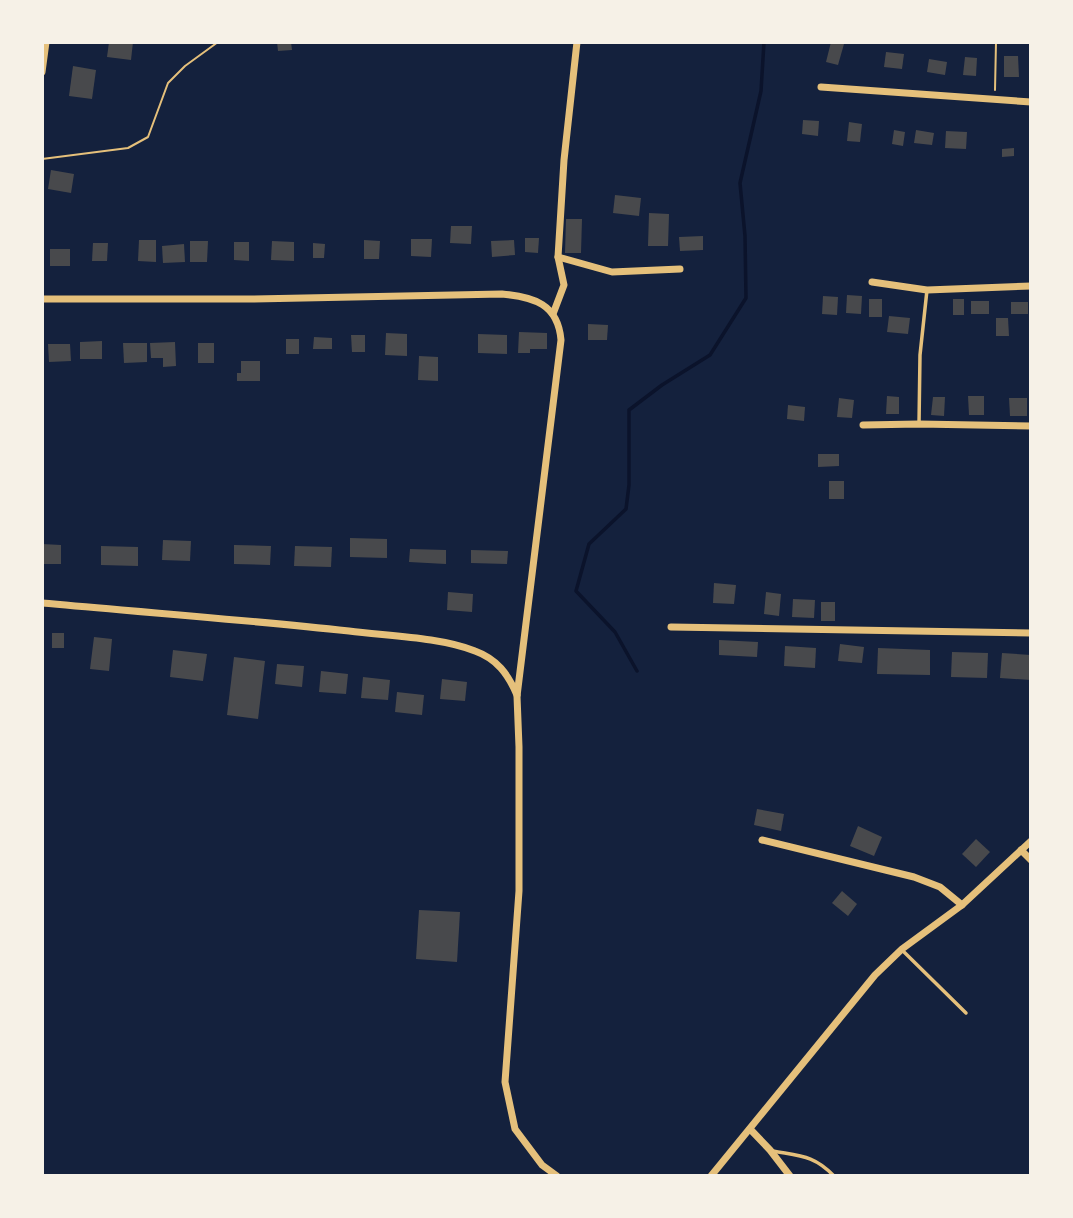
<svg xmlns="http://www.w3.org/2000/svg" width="1073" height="1218" viewBox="0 0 1073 1218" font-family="'DM Sans',sans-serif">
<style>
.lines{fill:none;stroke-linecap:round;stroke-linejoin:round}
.stream{stroke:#0b132b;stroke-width:3.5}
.building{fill:#48494c}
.path{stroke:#e5c07b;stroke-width:2}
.service{stroke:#e5c07b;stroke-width:3.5}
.minor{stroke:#e5c07b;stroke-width:7}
</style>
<rect width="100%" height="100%" fill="#14213d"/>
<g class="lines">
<polyline class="stream" points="637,671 615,632 576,591 589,544 626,509 629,485 629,410 662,385 710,355 746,298 745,236 740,183 761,91 764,42"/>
</g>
<g class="building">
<polygon points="109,42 133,42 131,60 107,57"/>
<polygon points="277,42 291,42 292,50 278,51"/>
<polygon points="831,42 844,44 838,65 826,62"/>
<polygon points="886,52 904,54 902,69 884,67"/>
<polygon points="1004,56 1018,56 1019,77 1004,77"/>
<polygon points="965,57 977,58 976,76 963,75"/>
<polygon points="929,59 947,62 945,75 927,72"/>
<polygon points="73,66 96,70 92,99 69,96"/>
<polygon points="803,120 819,121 818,136 802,134"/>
<polygon points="849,122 862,124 860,142 847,141"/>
<polygon points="894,130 905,132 903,146 892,144"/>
<polygon points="916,130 934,133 932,145 914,143"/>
<polygon points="946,131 967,132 966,149 945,148"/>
<polygon points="1014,148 1014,156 1002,157 1002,149"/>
<polygon points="51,170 74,174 71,193 48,189"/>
<polygon points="615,195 641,198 639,216 613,213"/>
<polygon points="649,213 669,214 668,246 648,246"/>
<polygon points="566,219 582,219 581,253 565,253"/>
<polygon points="451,226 472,226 471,244 450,243"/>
<polygon points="703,236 703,250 680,251 679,237"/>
<polygon points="525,238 539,238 538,253 525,252"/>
<polygon points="411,239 432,239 431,257 411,256"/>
<polygon points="139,240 156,240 156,262 138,261"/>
<polygon points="364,240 380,241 379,259 364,259"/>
<polygon points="514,240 515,255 492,257 491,241"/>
<polygon points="190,241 208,241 207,262 190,262"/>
<polygon points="272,241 294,242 294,261 271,260"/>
<polygon points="234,242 249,242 249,261 234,260"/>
<polygon points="93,243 108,243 107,261 92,261"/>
<polygon points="313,243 325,244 324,258 313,258"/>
<polygon points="184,244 185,262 163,263 162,246"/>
<rect x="50" y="249" width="20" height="17"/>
<polygon points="847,295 862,296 861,314 846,313"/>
<polygon points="823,296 838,297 837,315 822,314"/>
<rect x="869" y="299" width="13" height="18"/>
<rect x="953" y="299" width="11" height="16"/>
<rect x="971" y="301" width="18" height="13"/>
<rect x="1011" y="302" width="17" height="12"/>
<polygon points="889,316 910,318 908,334 887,332"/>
<polygon points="996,318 1008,318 1009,336 996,336"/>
<polygon points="588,324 608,325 607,340 588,340"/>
<polygon points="519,332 547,333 547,349 530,349 530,353 518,353"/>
<polygon points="386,333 407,334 407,356 385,355"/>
<polygon points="478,334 507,335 507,354 478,353"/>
<polygon points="351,335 365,335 365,352 352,352"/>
<polygon points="314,337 332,338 332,349 313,349"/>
<rect x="286" y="339" width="13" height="15"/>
<polygon points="102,341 102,359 80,359 80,342"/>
<polygon points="175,342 176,366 163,367 163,358 151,358 150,343"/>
<polygon points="123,343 147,343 147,362 124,363"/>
<rect x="198" y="343" width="16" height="20"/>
<polygon points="48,344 70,344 71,361 49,362"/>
<polygon points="419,356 438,357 438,381 418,380"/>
<polygon points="241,361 260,361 260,381 237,381 237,373 241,373"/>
<polygon points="887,396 899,397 899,414 886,414"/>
<polygon points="968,396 984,396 984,415 969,415"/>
<polygon points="933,397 945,397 944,416 931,415"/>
<polygon points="839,398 854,400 852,418 837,417"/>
<polygon points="1009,398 1027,398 1027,416 1010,416"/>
<polygon points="788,405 805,407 804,421 787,419"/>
<polygon points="818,454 839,454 839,466 818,467"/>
<rect x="829" y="481" width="15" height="18"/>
<polygon points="350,538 387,539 387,558 350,557"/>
<polygon points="163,540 191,541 190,561 162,560"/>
<polygon points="42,544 61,545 61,564 42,564"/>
<polygon points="234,545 271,546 270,565 234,564"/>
<polygon points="101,546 138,547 138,566 101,565"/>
<polygon points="295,546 332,547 331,567 294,566"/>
<polygon points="410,549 446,550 446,564 409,562"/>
<polygon points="471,550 508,551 507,564 471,563"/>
<polygon points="714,583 736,585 734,604 713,603"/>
<polygon points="448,592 473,594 472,612 447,610"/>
<polygon points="766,592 781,594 779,616 764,614"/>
<polygon points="793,599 815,600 814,618 792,617"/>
<rect x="821" y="602" width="14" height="19"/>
<rect x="52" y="633" width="12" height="15"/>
<polygon points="94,637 112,639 109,671 90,669"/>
<polygon points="719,640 758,642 757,657 719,655"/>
<polygon points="840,644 864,647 862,663 838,661"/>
<polygon points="785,646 816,648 815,668 784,666"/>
<polygon points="878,648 930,650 930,675 877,674"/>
<polygon points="173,650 207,654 203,681 170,677"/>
<polygon points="952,652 988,653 987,678 951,677"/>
<polygon points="1002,653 1031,655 1031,680 1000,678"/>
<polygon points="234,657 265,661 258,719 227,715"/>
<polygon points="277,664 304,666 302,687 275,684"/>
<polygon points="321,671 348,674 346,694 319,692"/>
<polygon points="363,677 390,680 388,700 361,698"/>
<polygon points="442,679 467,682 465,701 440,699"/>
<polygon points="397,692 424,695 422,715 395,712"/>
<polygon points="757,809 784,814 781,831 754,825"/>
<polygon points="858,826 882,837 874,856 850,846"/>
<polygon points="976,839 990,852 976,867 962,854"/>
<polygon points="842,891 857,904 848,916 832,903"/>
<polygon points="419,910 460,912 457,962 416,959"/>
</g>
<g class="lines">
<g class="path">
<polyline points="995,90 996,42"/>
<polyline points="42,159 128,148 148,137 168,83 185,66 218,42"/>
</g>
<g class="service">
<polyline points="919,424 920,355 927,290"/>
<polyline points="903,951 966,1013"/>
<path d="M773,1151c27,5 41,4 61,25"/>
</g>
<g class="minor">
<polyline points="42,72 46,42"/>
<polyline points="821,87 1031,102"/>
<polyline points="558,257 612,272 680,269"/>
<polyline points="872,282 927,290 1031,286"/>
<path d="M42,299h211l249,-5c32,3 56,10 59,46l-44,356 2,51v144l-14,191 10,47 27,36 15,11"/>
<polyline points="553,314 564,285 558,257 564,160 577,42"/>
<polyline points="863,425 919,424 1031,426"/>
<path d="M42,603c102,9 205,17 307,28 38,5 91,6 126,20 22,8 33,23 42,44"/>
<polyline points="671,627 1031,633"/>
<polyline points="762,840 914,877 940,887 962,905"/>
<polyline points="1021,850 1031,860"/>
<polyline points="750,1129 770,1150 790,1176"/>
<polyline points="711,1176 875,975 902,949 962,905 1031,841"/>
</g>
</g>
<rect width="1073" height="1218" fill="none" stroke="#f6f1e7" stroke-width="88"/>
</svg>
